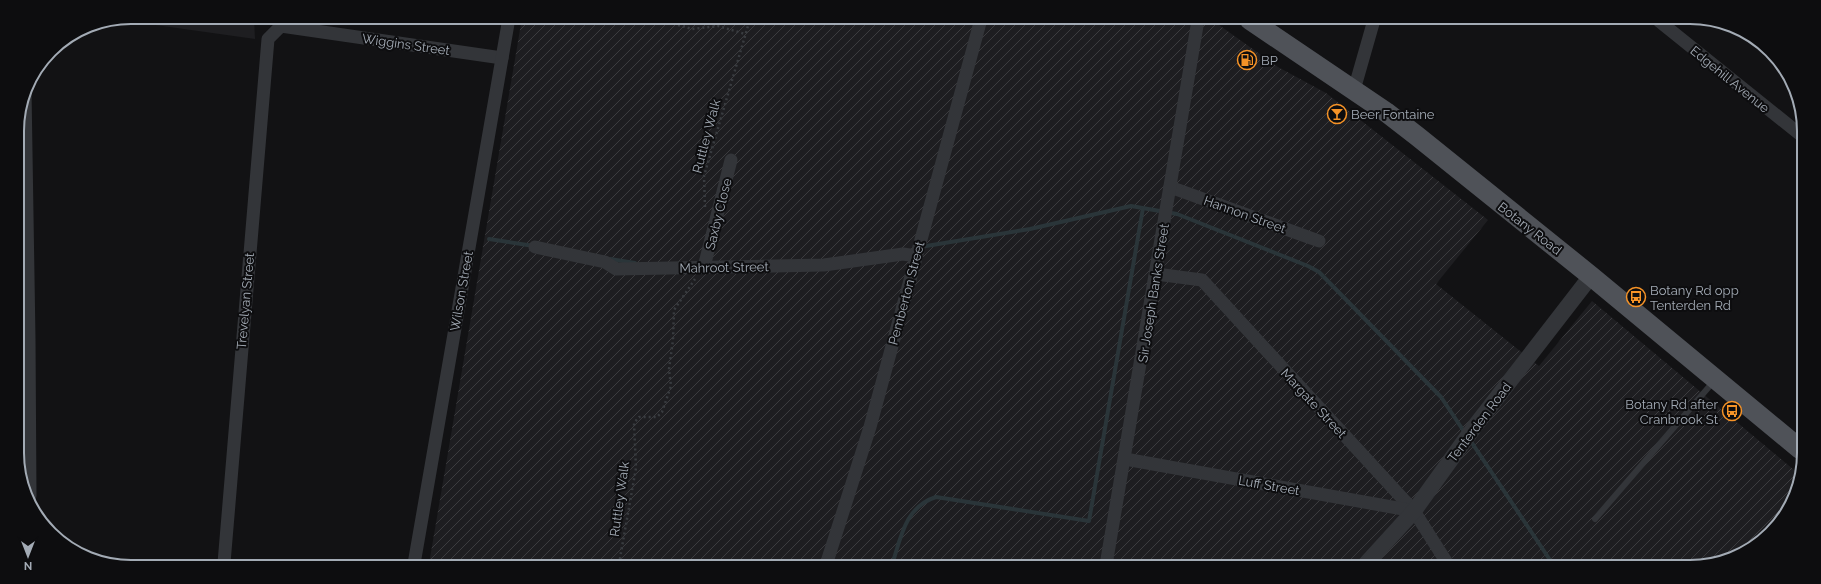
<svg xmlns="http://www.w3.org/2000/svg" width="1821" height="584" viewBox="0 0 1821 584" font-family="Raleway,sans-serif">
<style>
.built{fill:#1e1e21}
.industrial{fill:url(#industrial-furrows)}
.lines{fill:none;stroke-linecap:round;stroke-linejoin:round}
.stream{stroke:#2a3539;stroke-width:4}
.path{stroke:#393c40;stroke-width:2.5;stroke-dasharray:2 3;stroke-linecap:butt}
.service{stroke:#333539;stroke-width:6}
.minor{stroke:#333539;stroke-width:13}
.tertiary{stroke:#333539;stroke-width:16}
.primary{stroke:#4f5258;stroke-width:20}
.labels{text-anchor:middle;stroke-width:4;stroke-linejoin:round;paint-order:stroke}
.street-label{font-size:13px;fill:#a3abb5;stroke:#0d0d0f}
.poi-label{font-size:13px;fill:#a3abb5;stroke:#0d0d0f;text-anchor:start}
.rim{fill:none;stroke:#a3abb5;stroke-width:2}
</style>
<defs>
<pattern id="industrial-furrows" width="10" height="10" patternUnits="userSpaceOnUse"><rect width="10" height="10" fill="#1e1e21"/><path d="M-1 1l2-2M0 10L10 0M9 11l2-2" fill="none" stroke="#3c3c3f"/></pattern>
</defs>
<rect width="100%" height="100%" fill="#121214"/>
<polygon class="built" points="131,17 254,17 255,39 120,20"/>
<polygon class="industrial" points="522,18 1212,20 1278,67 1326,93 1488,220 1436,284 1539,366 1592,301 1800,475 1800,483 1785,516 1759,543 1697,567 429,564"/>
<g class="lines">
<g class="stream">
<polyline points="489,239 534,246"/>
<polyline points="920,247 1030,229 1131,206 1177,214 1308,266 1319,272 1441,397 1465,433"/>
<polyline points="610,259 635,263"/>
<polyline points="1470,440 1554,566"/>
<path d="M892,565c9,-28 13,-58 44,-68l153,24 54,-313"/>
</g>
<g class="path">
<polyline points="654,18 692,29 718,26 745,34"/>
<polyline points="705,207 704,176 750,19"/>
<polyline points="619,564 636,468 634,423 639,417 657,417 662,412 671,386 669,369 673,340 674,310 695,279"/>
</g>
<polyline class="service" points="1595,519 1714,381"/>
<g class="minor">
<polyline points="1659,21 1802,136"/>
<polyline points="25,90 29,339 30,496"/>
<polyline points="1354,90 1374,20"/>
<polyline points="1170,187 1319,241"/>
<polyline points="535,247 605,262 616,269 824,265 903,254 916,256"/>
<polyline points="704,267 731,160"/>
<polyline points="1156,274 1202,280 1414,511 1449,566"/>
<polyline points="1125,459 1414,511"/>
<polyline points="224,563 268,39 281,26 502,58"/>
<polyline points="414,564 509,18"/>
<polyline points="826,565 870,427 981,19"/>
<polyline points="1106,565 1198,20"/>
</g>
<polyline class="tertiary" points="1364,566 1414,511 1475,426 1591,276"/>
<polyline class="primary" points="1250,20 1386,112 1417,136 1591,276 1800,449"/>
</g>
<defs>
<symbol id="fuel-ring" viewBox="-11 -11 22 22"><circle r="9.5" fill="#0d0d0f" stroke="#f69327" stroke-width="1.5"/><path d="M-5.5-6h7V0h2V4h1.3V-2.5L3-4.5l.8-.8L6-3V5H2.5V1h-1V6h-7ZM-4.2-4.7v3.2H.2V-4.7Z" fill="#f69327"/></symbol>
<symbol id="bar-ring" viewBox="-11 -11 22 22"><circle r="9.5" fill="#0d0d0f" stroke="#f69327" stroke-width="1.5"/><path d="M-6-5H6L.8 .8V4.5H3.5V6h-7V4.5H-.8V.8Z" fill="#f69327"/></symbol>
<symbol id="bus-ring" viewBox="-11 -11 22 22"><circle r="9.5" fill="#0d0d0f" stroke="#f69327" stroke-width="1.5"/><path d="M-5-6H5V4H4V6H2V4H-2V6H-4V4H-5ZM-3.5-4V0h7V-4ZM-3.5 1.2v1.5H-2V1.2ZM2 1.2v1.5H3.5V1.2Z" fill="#f69327"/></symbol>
</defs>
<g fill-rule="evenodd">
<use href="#fuel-ring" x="1236" y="49" width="22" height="22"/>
<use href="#bar-ring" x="1326" y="103" width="22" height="22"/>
<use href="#bus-ring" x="1625" y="286" width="22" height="22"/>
<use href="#bus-ring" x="1721" y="400" width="22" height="22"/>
</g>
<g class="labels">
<g class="street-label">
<text transform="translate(406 44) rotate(8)" y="5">Wiggins Street</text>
<text transform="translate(1730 79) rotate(39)" y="5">Edgehill Avenue</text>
<text transform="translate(706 136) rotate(-75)" y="5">Ruttley Walk</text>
<text transform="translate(718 214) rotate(-76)" y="5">Saxby Close</text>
<text transform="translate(1245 214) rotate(20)" y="5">Hannon Street</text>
<text transform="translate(1530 228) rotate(38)" y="5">Botany Road</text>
<text transform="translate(724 267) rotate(-1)" y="5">Mahroot Street</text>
<text transform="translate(461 291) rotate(-80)" y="5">Wilson Street</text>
<text transform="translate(906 293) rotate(-75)" y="5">Pemberton Street</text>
<text transform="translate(1153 293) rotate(-81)" y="5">Sir Joseph Banks Street</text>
<text transform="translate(245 301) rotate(-85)" y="5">Trevelyan Street</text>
<text transform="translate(1314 403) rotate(47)" y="5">Margate Street</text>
<text transform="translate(1479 422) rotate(-53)" y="5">Tenterden Road</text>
<text transform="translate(1269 485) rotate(10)" y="5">Luff Street</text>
<text transform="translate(619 499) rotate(-82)" y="5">Ruttley Walk</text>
</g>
<g class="poi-label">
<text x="1261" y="65">BP</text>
<text x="1351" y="119">Beer Fontaine</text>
<text x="1650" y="295">Botany Rd opp<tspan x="1650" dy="15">Tenterden Rd</tspan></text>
<text x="1718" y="409" text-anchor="end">Botany Rd after<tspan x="1718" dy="15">Cranbrook St</tspan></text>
</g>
</g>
<path d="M0 0H1821V584H0ZM131 24H1690A107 107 0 0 1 1797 131V453A107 107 0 0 1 1690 560H131A107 107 0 0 1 24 453V131A107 107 0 0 1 131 24Z" fill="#0d0d0f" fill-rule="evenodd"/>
<path class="rim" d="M131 24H1690A107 107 0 0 1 1797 131V453A107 107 0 0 1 1690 560H131A107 107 0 0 1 24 453V131A107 107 0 0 1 131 24Z"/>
<g transform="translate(28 556) rotate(180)" stroke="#0d0d0f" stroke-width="3" paint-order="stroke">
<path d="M0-3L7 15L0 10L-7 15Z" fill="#a3abb5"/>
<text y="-6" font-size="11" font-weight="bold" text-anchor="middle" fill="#a3abb5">N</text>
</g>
</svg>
